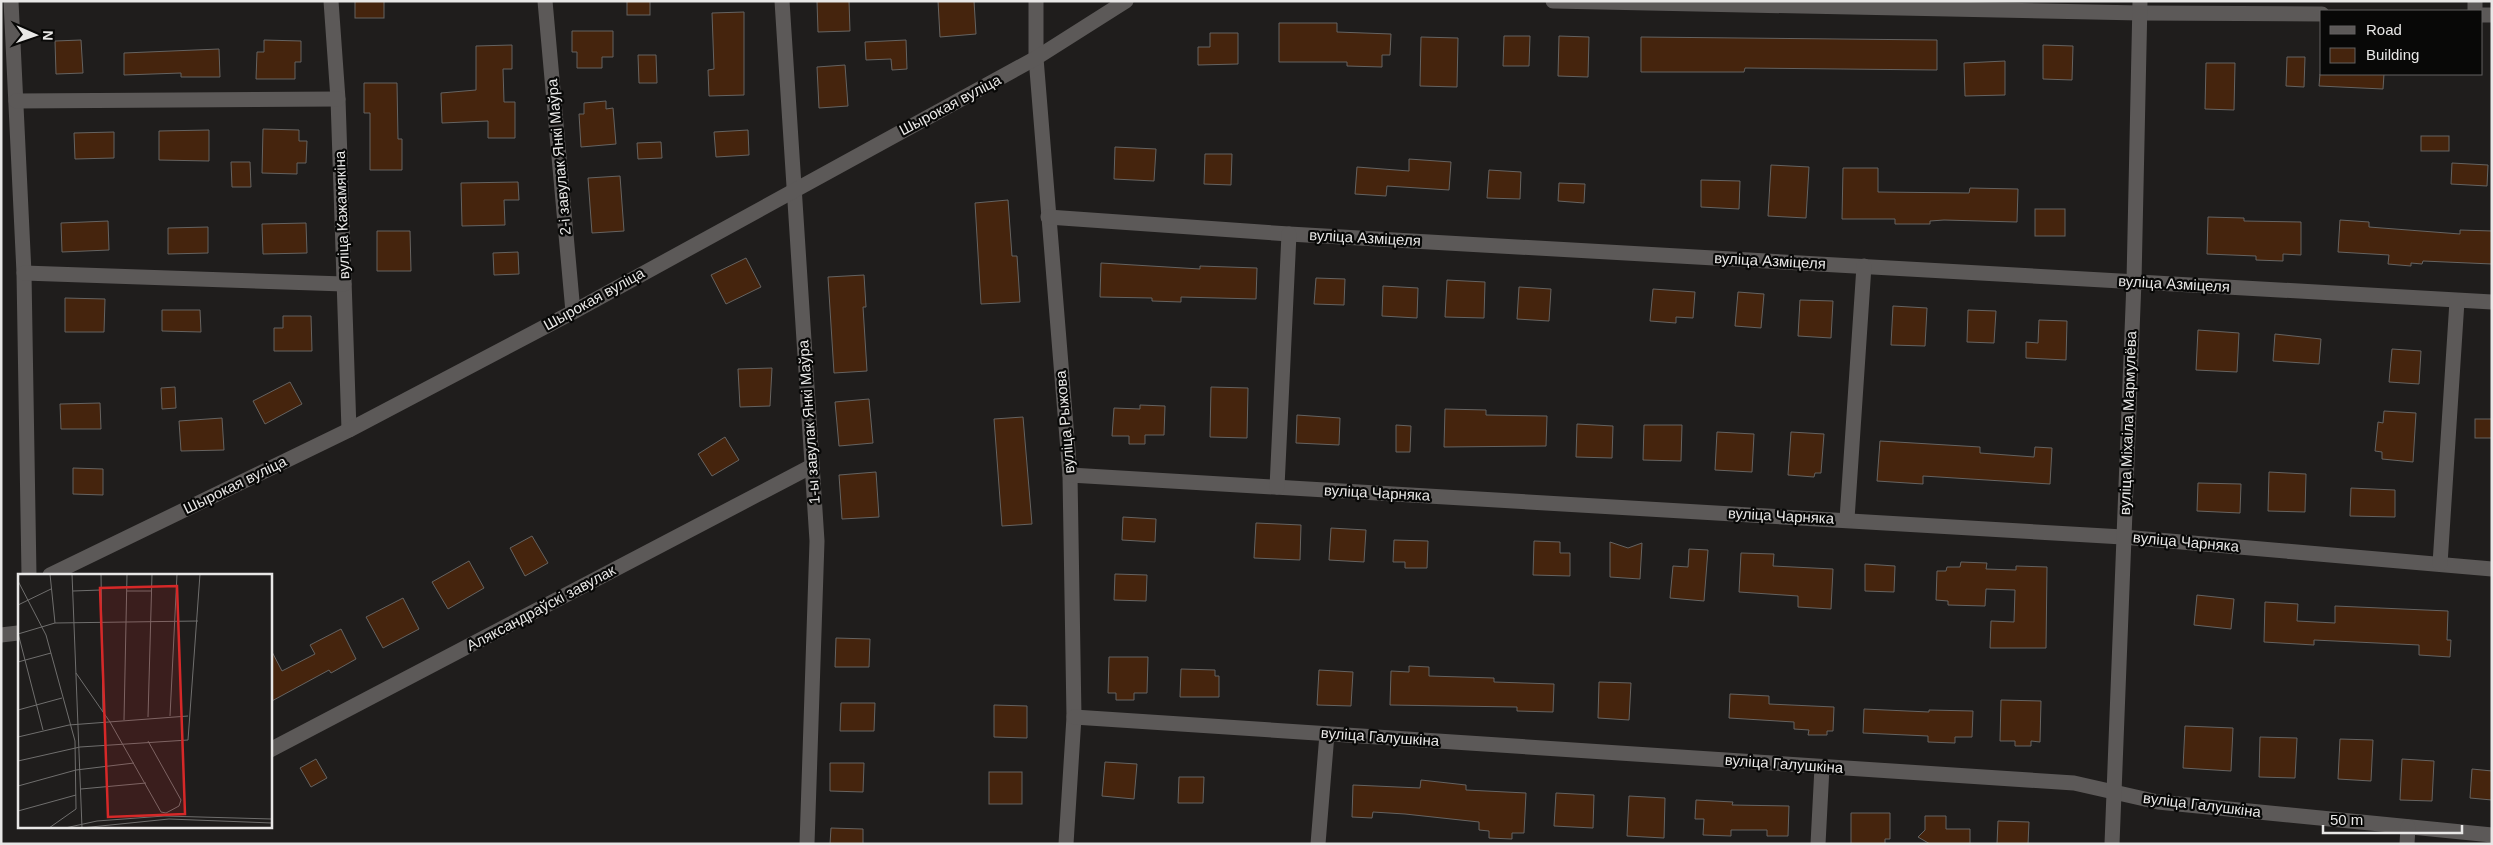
<svg xmlns="http://www.w3.org/2000/svg" width="2493" height="845" viewBox="0 0 2493 845" font-family="Arial,sans-serif">
<style>
.building{fill:#45240d;stroke:#656361}
.lines{fill:none;stroke-linecap:round;stroke-linejoin:round}
.minor{stroke:#5c5958;stroke-width:15}
.labels{text-anchor:middle;stroke-width:4.5;stroke-linejoin:round;paint-order:stroke}
.street-label{font-size:15px;fill:#e8e7e6;stroke:#080807}
.inset-road{fill:none;stroke:#6f6e6d;stroke-width:1}
.view{fill:#d62828;fill-opacity:0.15;stroke:#d62828;stroke-width:2.5}
.inset-edge{fill:none;stroke:#e8e7e6;stroke-width:2.5}
</style>
<rect width="100%" height="100%" fill="#1f1d1c"/>
<g class="building">
<rect x="355" y="1" width="29" height="17"/>
<rect x="627" y="1" width="23" height="14"/>
<polygon points="817,1 849,1 850,31 818,32"/>
<polygon points="938,1 974,1 976,34 940,37"/>
<polygon points="744,12 744,95 709,96 708,70 714,69 712,13"/>
<polygon points="1279,23 1337,23 1337,32 1391,34 1390,55 1382,55 1382,67 1347,66 1347,62 1279,62"/>
<polygon points="572,31 613,31 613,57 602,57 602,68 577,68 577,52 572,52"/>
<polygon points="1210,33 1238,33 1238,64 1198,65 1198,47 1210,47"/>
<polygon points="1504,36 1530,36 1529,66 1503,66"/>
<polygon points="1559,36 1589,37 1588,77 1558,76"/>
<polygon points="1421,37 1458,38 1457,87 1420,86"/>
<polygon points="1641,37 1937,40 1937,70 1745,68 1744,72 1641,72"/>
<polygon points="81,40 83,73 56,74 55,41"/>
<polygon points="264,40 301,41 301,62 295,62 295,79 256,79 257,52 264,52"/>
<polygon points="906,40 907,69 892,70 891,59 866,60 865,42"/>
<polygon points="512,45 512,69 503,69 504,102 515,102 515,138 488,138 488,121 442,123 441,93 476,90 476,46"/>
<polygon points="2043,45 2073,46 2072,80 2043,79"/>
<polygon points="219,49 220,77 181,77 181,73 124,75 124,53"/>
<polygon points="638,55 656,55 657,83 639,83"/>
<polygon points="2287,57 2305,57 2304,87 2286,86"/>
<polygon points="2005,61 2005,95 1965,96 1964,63"/>
<polygon points="2206,63 2235,63 2234,110 2205,109"/>
<polygon points="845,65 848,106 819,108 817,67"/>
<polygon points="2320,74 2384,74 2383,89 2319,86"/>
<polygon points="364,83 397,83 398,139 402,139 402,170 370,170 370,113 364,113"/>
<polygon points="606,101 606,109 613,108 616,144 581,147 579,114 584,114 584,103"/>
<polygon points="263,129 299,130 299,141 307,141 306,163 297,163 297,174 262,173"/>
<polygon points="209,130 209,161 159,160 159,131"/>
<polygon points="748,130 749,155 716,157 714,132"/>
<polygon points="114,132 114,158 75,159 74,133"/>
<rect x="2421" y="136" width="28" height="15"/>
<polygon points="661,142 662,158 638,159 637,143"/>
<polygon points="1115,147 1156,149 1154,181 1114,179"/>
<polygon points="1205,154 1232,154 1231,185 1204,184"/>
<polygon points="1409,159 1451,162 1449,190 1387,186 1386,196 1355,194 1357,167 1409,171"/>
<polygon points="231,162 250,162 251,187 232,187"/>
<polygon points="2452,163 2488,165 2487,186 2451,184"/>
<polygon points="1771,165 1809,167 1806,218 1768,216"/>
<polygon points="1843,168 1878,168 1878,192 1969,193 1970,188 2018,189 2017,222 1944,220 1930,221 1930,224 1895,224 1895,219 1842,219"/>
<polygon points="1489,170 1521,172 1520,199 1487,198"/>
<polygon points="620,176 624,231 592,233 588,178"/>
<polygon points="1701,180 1740,181 1739,209 1701,207"/>
<polygon points="518,182 519,200 504,200 505,225 462,226 461,183"/>
<polygon points="1559,183 1585,184 1584,203 1558,201"/>
<polygon points="1008,200 1012,256 1017,256 1020,302 981,304 975,203"/>
<rect x="2035" y="209" width="30" height="27"/>
<polygon points="2208,217 2244,218 2244,221 2301,222 2301,255 2283,254 2283,261 2256,260 2256,256 2207,254"/>
<polygon points="2340,220 2369,222 2369,227 2460,234 2460,230 2492,231 2492,264 2423,261 2422,264 2411,263 2411,266 2388,264 2389,255 2338,252"/>
<polygon points="108,221 109,250 62,252 61,223"/>
<polygon points="306,223 307,253 263,254 262,224"/>
<polygon points="208,227 208,253 168,254 168,228"/>
<polygon points="377,231 410,231 411,271 377,271"/>
<polygon points="518,252 519,274 494,275 493,253"/>
<polygon points="746,258 761,287 726,304 711,275"/>
<polygon points="1101,263 1200,269 1200,266 1257,268 1256,299 1181,297 1181,302 1152,301 1152,298 1100,297"/>
<polygon points="864,275 866,307 863,307 867,371 834,373 828,277"/>
<polygon points="1316,278 1345,279 1344,305 1314,304"/>
<polygon points="1447,280 1485,282 1484,318 1445,317"/>
<polygon points="1383,286 1418,288 1417,318 1382,316"/>
<polygon points="1519,287 1551,289 1549,321 1517,319"/>
<polygon points="1653,289 1695,292 1693,318 1676,317 1676,323 1650,321"/>
<polygon points="1738,292 1764,294 1761,328 1735,326"/>
<polygon points="65,298 105,299 104,332 65,332"/>
<polygon points="1800,300 1833,301 1831,338 1798,336"/>
<polygon points="1893,306 1927,308 1925,346 1891,345"/>
<polygon points="162,310 200,310 201,332 162,331"/>
<polygon points="1968,310 1996,311 1994,343 1967,342"/>
<polygon points="283,316 311,316 312,351 274,351 274,328 283,328"/>
<polygon points="2039,320 2067,321 2066,360 2026,358 2026,342 2038,343"/>
<polygon points="2198,330 2239,333 2237,372 2196,370"/>
<polygon points="2275,334 2321,339 2319,364 2273,361"/>
<polygon points="2392,349 2421,351 2419,384 2389,382"/>
<polygon points="772,368 770,406 740,407 738,369"/>
<polygon points="290,382 302,404 265,424 253,401"/>
<polygon points="175,387 176,408 162,409 161,388"/>
<polygon points="1211,387 1248,388 1247,438 1210,437"/>
<polygon points="869,399 873,443 839,446 835,402"/>
<polygon points="100,403 101,429 61,429 60,404"/>
<polygon points="1140,405 1165,406 1164,435 1145,435 1145,444 1129,444 1129,436 1112,436 1114,408 1140,409"/>
<polygon points="1445,409 1486,410 1486,415 1547,416 1546,446 1444,447"/>
<polygon points="2384,411 2416,413 2413,462 2382,459 2382,452 2375,451 2378,422 2383,423"/>
<polygon points="1297,415 1340,418 1339,445 1296,443"/>
<polygon points="1023,417 1032,524 1002,526 994,419"/>
<polygon points="222,418 224,450 181,451 179,421"/>
<rect x="2475" y="419" width="17" height="19"/>
<polygon points="1577,424 1613,426 1612,458 1576,457"/>
<polygon points="1396,425 1411,426 1410,452 1396,452"/>
<polygon points="1644,425 1682,425 1681,461 1643,460"/>
<polygon points="1717,432 1754,434 1752,472 1715,470"/>
<polygon points="1791,432 1824,434 1821,473 1815,473 1814,477 1788,475"/>
<polygon points="725,437 739,460 712,476 698,454"/>
<polygon points="1880,441 1980,447 1980,453 2034,457 2035,447 2052,448 2050,484 1923,476 1923,484 1877,481"/>
<polygon points="73,468 103,469 103,495 73,494"/>
<polygon points="876,472 879,517 842,519 839,475"/>
<polygon points="2269,472 2306,474 2305,512 2268,511"/>
<polygon points="2198,483 2241,484 2240,513 2197,511"/>
<polygon points="2351,488 2395,490 2395,517 2350,516"/>
<polygon points="1123,517 1156,519 1155,542 1122,540"/>
<polygon points="1256,523 1301,525 1300,560 1254,558"/>
<polygon points="1331,528 1366,530 1364,562 1329,560"/>
<polygon points="532,536 548,563 525,576 510,548"/>
<polygon points="1394,540 1428,541 1427,568 1405,568 1405,562 1393,562"/>
<polygon points="1534,541 1560,542 1560,553 1570,553 1570,576 1533,575"/>
<polygon points="1610,542 1628,548 1642,543 1640,579 1610,577"/>
<polygon points="1689,549 1708,550 1704,601 1670,598 1673,566 1688,567"/>
<polygon points="1741,553 1774,554 1773,566 1833,569 1831,609 1798,607 1798,596 1739,592"/>
<polygon points="469,561 484,588 448,609 432,582"/>
<polygon points="1961,562 1987,563 1986,569 2016,570 2016,566 2047,567 2046,648 1990,648 1991,621 2014,622 2015,590 1986,589 1985,606 1948,605 1948,601 1936,600 1937,571 1946,571 1947,567 1960,567"/>
<polygon points="1865,564 1895,566 1894,592 1865,591"/>
<polygon points="1115,574 1147,575 1146,601 1114,600"/>
<polygon points="2197,595 2234,599 2231,629 2194,625"/>
<polygon points="403,598 419,629 383,648 366,617"/>
<polygon points="2265,602 2298,604 2297,621 2335,623 2335,606 2448,611 2447,640 2451,640 2450,657 2419,655 2419,645 2314,640 2314,645 2264,642"/>
<polygon points="341,629 356,659 331,673 329,670 270,702 270,648 282,671 315,654 310,645"/>
<polygon points="836,638 870,639 869,667 835,667"/>
<polygon points="1109,657 1148,657 1147,693 1134,693 1134,700 1116,700 1116,693 1108,693"/>
<polygon points="1409,666 1429,667 1429,676 1494,678 1494,682 1554,684 1553,712 1517,711 1517,707 1390,705 1391,671 1409,672"/>
<polygon points="1181,669 1215,670 1215,676 1219,676 1219,697 1180,697"/>
<polygon points="1319,670 1353,672 1351,706 1317,705"/>
<polygon points="1599,682 1631,683 1629,720 1598,718"/>
<polygon points="1730,694 1769,696 1769,704 1834,707 1833,731 1827,731 1827,735 1808,735 1809,730 1794,729 1794,722 1729,718"/>
<polygon points="2001,700 2041,701 2040,742 2031,741 2031,746 2015,746 2015,741 2000,741"/>
<polygon points="841,703 875,703 874,731 840,731"/>
<polygon points="994,705 1027,706 1027,738 994,737"/>
<polygon points="1864,709 1929,712 1929,710 1973,711 1972,737 1955,737 1955,743 1928,742 1928,736 1863,733"/>
<polygon points="2185,726 2233,728 2231,771 2183,768"/>
<polygon points="2260,737 2297,738 2295,778 2259,777"/>
<polygon points="2340,739 2373,740 2371,781 2338,779"/>
<polygon points="316,759 327,778 311,787 300,768"/>
<polygon points="2402,759 2434,761 2432,801 2400,800"/>
<polygon points="1105,762 1137,764 1134,799 1102,796"/>
<polygon points="830,763 864,763 863,792 830,791"/>
<polygon points="2472,769 2492,771 2492,800 2470,798"/>
<rect x="989" y="772" width="33" height="32"/>
<polygon points="1179,777 1204,777 1203,803 1178,803"/>
<polygon points="1421,780 1466,785 1466,790 1526,793 1524,833 1512,833 1512,839 1489,838 1489,831 1479,830 1479,822 1405,814 1373,812 1372,818 1352,817 1353,785 1420,788"/>
<polygon points="1556,793 1594,795 1593,828 1554,826"/>
<polygon points="1629,796 1665,798 1664,838 1627,836"/>
<polygon points="1696,800 1733,802 1732,805 1789,806 1788,836 1767,836 1767,830 1731,830 1731,836 1703,835 1704,819 1695,819"/>
<polygon points="1851,813 1890,813 1890,839 1885,839 1885,844 1851,844"/>
<polygon points="1925,816 1946,816 1946,829 1970,829 1970,844 1930,844 1918,837 1925,830"/>
<polygon points="1998,821 2029,822 2028,844 1997,844"/>
<polygon points="831,828 863,829 863,844 830,844"/>
</g>
<g class="lines">
<g class="minor">
<polyline points="11,1 24,273 29,575"/>
<polyline points="331,1 338,99 349,430"/>
<polyline points="545,1 573,312"/>
<polyline points="782,1 817,541 807,844"/>
<polyline points="1036,1 1036,58 1070,475 1074,717 1066,844"/>
<polyline points="1553,1 2140,13 2322,14"/>
<polyline points="2475,11 2475,1"/>
<polyline points="2482,15 2492,15"/>
<polyline points="16,101 338,99"/>
<polyline points="1048,217 1289,234 2492,302"/>
<polyline points="24,273 344,284"/>
<polyline points="1070,475 2123,537 2492,569"/>
<polyline points="1277,487 1289,234"/>
<polyline points="1847,519 1864,266"/>
<polyline points="2440,564 2457,301"/>
<polyline points="50,575 349,430 573,312 1036,58 1126,1"/>
<polyline points="1,635 18,633"/>
<polyline points="1074,717 2074,783 2158,802 2492,835"/>
<polyline points="270,750 812,466"/>
<polyline points="1318,844 1327,734"/>
<polyline points="1818,844 1822,767"/>
<polyline points="2112,844 2134,281 2140,1"/>
<polyline points="2407,844 2408,827"/>
</g>
</g>
<g class="labels">
<g class="street-label">
<text transform="translate(950 105) rotate(-28)" y="5">Шырокая вуліца</text>
<text transform="translate(559 157) rotate(-95)" y="5">2-і завулак Янкі Маўра</text>
<text transform="translate(342 215) rotate(-92)" y="5">вуліца Кажамякіна</text>
<text transform="translate(1365 238) rotate(3)" y="5">вуліца Азміцеля</text>
<text transform="translate(1770 261) rotate(3)" y="5">вуліца Азміцеля</text>
<text transform="translate(2174 284) rotate(3)" y="5">вуліца Азміцеля</text>
<text transform="translate(594 299) rotate(-29)" y="5">Шырокая вуліца</text>
<text transform="translate(809 422) rotate(-94)" y="5">1-ы завулак Янкі Маўра</text>
<text transform="translate(1065 422) rotate(-95)" y="5">вуліца Рыжова</text>
<text transform="translate(2128 423) rotate(-88)" y="5">вуліца Міхаіла Мармулёва</text>
<text transform="translate(235 485) rotate(-26)" y="5">Шырокая вуліца</text>
<text transform="translate(1377 493) rotate(3)" y="5">вуліца Чарняка</text>
<text transform="translate(1781 516) rotate(3)" y="5">вуліца Чарняка</text>
<text transform="translate(2186 542) rotate(5)" y="5">вуліца Чарняка</text>
<text transform="translate(541 608) rotate(-28)" y="5">Аляксандраўскі завулак</text>
<text transform="translate(1380 737) rotate(4)" y="5">вуліца Галушкіна</text>
<text transform="translate(1784 764) rotate(4)" y="5">вуліца Галушкіна</text>
<text transform="translate(2202 805) rotate(7)" y="5">вуліца Галушкіна</text>
</g>
</g>
<g transform="translate(18 574)">
<rect width="254" height="254" fill="#1f1d1c"/>
<path class="inset-road" d="M32,0l5,49M54,0l10,254M83,0l2,138M0,7l28,54 29,106 1,68 -27,19M55,17l28,-1M109,17h24M0,31l33,-16M0,59l25,97M0,60l37,-11 143,-2M0,88l33,-9M58,99l34,49 51,90 5,1M0,136l44,-12M152,142l7,-142M130,143l4,-143M106,146l3,-146M0,163l51,-12 119,-9M130,167l33,59 -2,6 -13,7M0,187l62,-14 108,-7 12,-166M0,212l58,-16 58,-7M63,215l65,-6M0,237l58,-16M47,254l32,-7 67,-5 108,3M63,254l88,-9 103,4"/>
<path class="view" d="M159,12l8,228 -77,3 -8,-229z"/>
<rect width="254" height="254" class="inset-edge"/>
</g>
<rect width="2493" height="845" fill="none" stroke="#e8e7e6" stroke-width="5"/>
<rect x="2320" y="10" width="162" height="65" fill="#080807" stroke="#626160"/>
<rect x="2330" y="26" width="25" height="8" fill="#5c5958" stroke="#626160"/>
<text x="2366" y="35" font-size="15" fill="#e8e7e6">Road</text>
<rect x="2330" y="48" width="25" height="15" fill="#45240d" stroke="#626160"/>
<text x="2366" y="60" font-size="15" fill="#e8e7e6">Building</text>
<g transform="translate(35 35) rotate(92)" stroke="#080807" stroke-width="4" paint-order="stroke">
<path d="M0-4L9 19L0 12L-9 19Z" fill="#e8e7e6"/>
<text y="-8" font-size="14" font-weight="bold" text-anchor="middle" fill="#e8e7e6">N</text>
</g>
<path d="M2323 825v8h139v-8" fill="none" stroke="#e8e7e6" stroke-width="2.5"/>
<text x="2330" y="825" font-size="15" fill="#e8e7e6" stroke="#080807" stroke-width="4" paint-order="stroke">50 m</text>
</svg>
